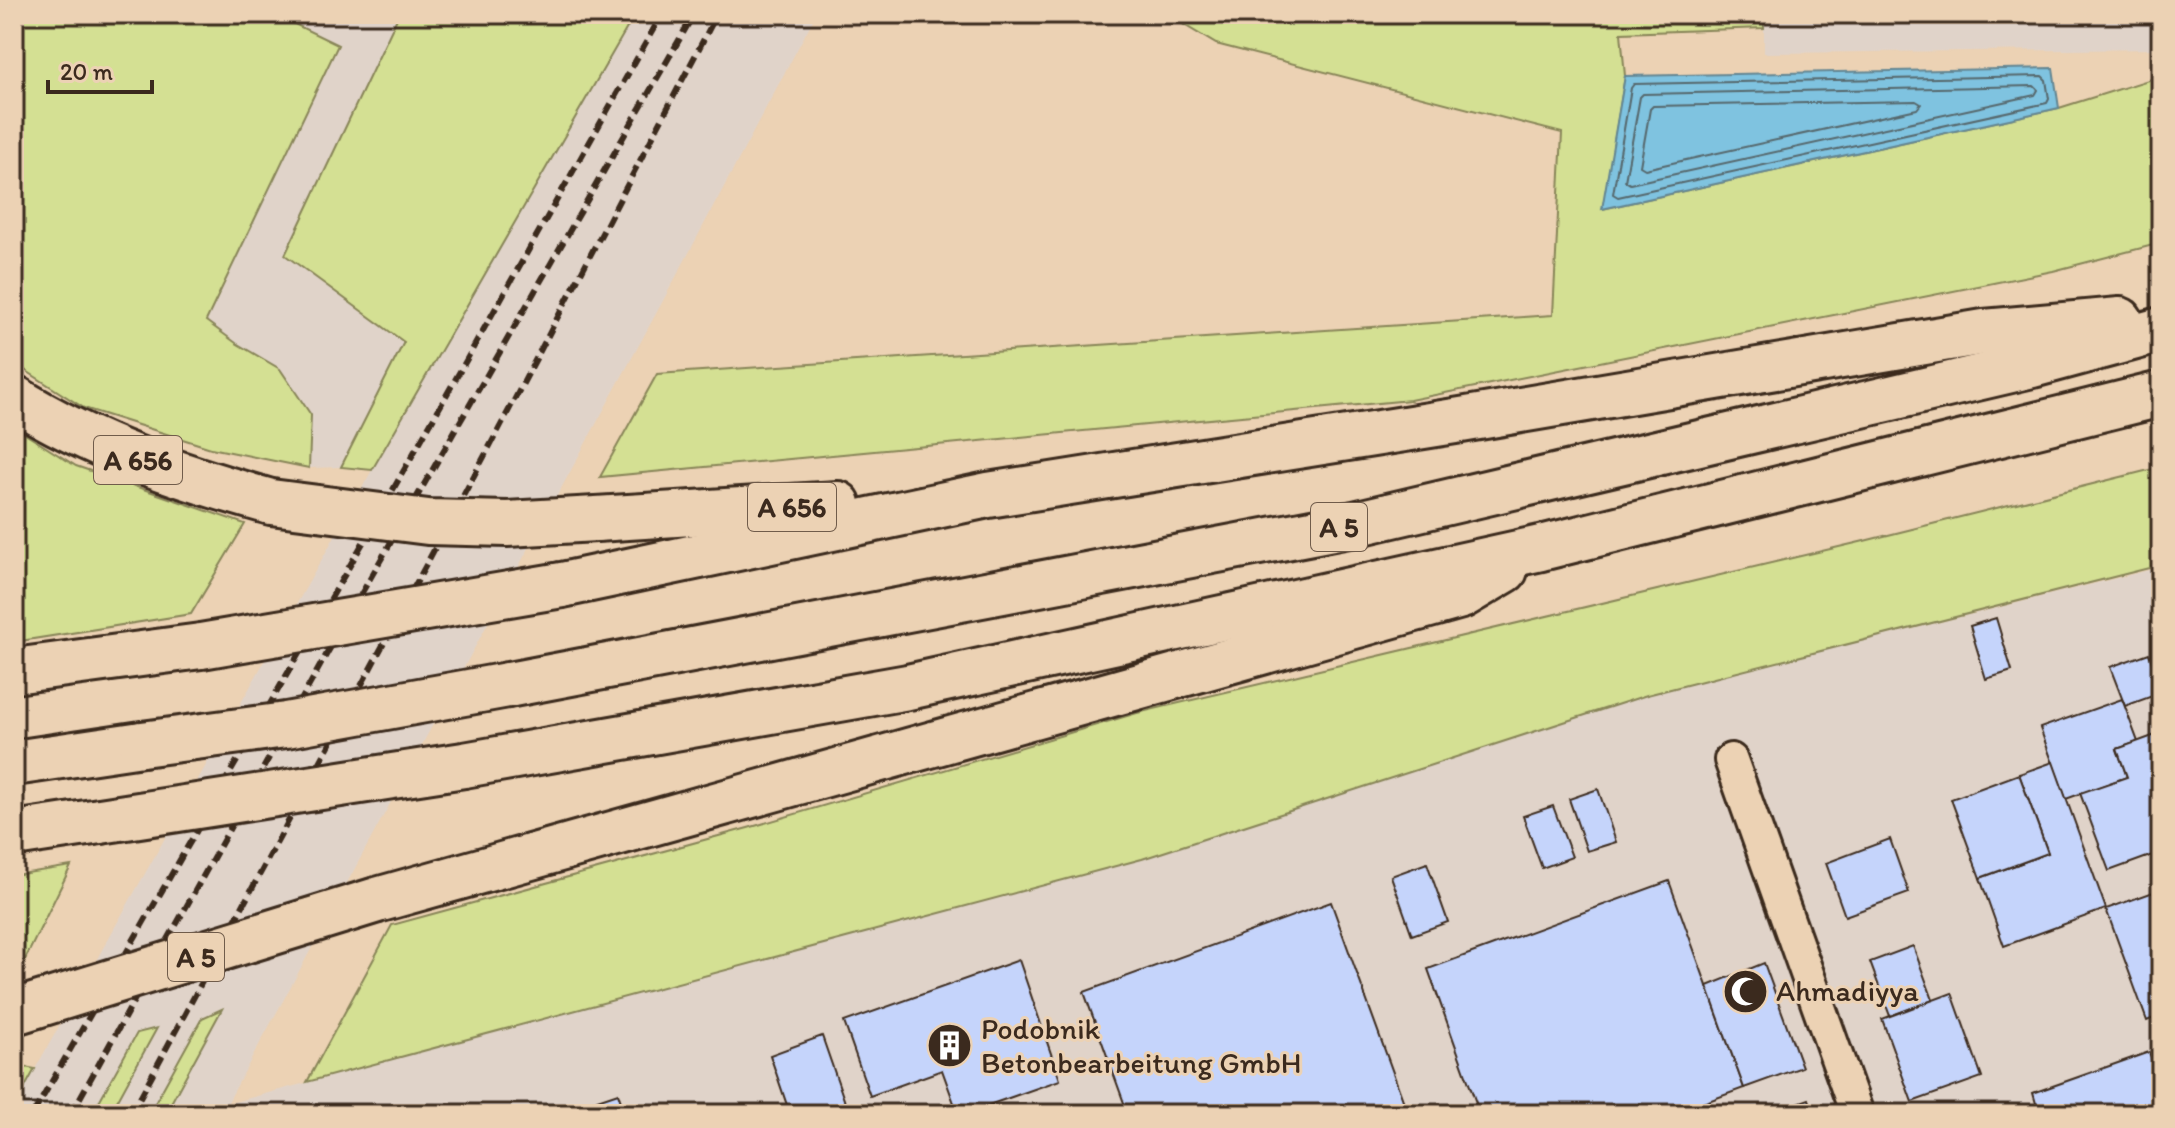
<svg xmlns="http://www.w3.org/2000/svg" width="2175" height="1128" viewBox="0 0 2175 1128" font-family="Itim,sans-serif">
<style>
.built{fill:#e0d3c9}
.green{fill:#d4e093;stroke:#888558;stroke-width:2}
.water{fill:#7fc3e0;stroke:#648692;stroke-width:2}
.lines{fill:none;stroke-linecap:round;stroke-linejoin:round}
.shore{stroke:#56676c;stroke-width:2}
.building{fill:#c5d4fb;stroke:#3b2a1e;stroke-width:2}
.street-casing{stroke:#3b2a1e;stroke-width:38}
.highway-casing{stroke:#3b2a1e;stroke-width:50}
.street{stroke:#ecd2b4;stroke-width:32}
.highway{stroke:#ecd2b4;stroke-width:44}
.rail{stroke:#3b2a1e;stroke-width:6;stroke-dasharray:12 6;stroke-linecap:butt}
.highway-bridge-casing{stroke:#3b2a1e;stroke-width:50;stroke-linecap:butt}
.highway-bridge{stroke:#ecd2b4;stroke-width:44}
.labels{text-anchor:middle;stroke-width:6;stroke-linejoin:round;paint-order:stroke}
.shield{fill:#ecd2b4;stroke:#705c4b;stroke-width:2}
.shield-label{font-size:28px;font-weight:bold;fill:#3b2a1e}
.poi-label{font-size:30px;fill:#3b2a1e;stroke:#ecd2b4;text-anchor:start}
</style>
<rect width="100%" height="100%" fill="#ecd2b4"/>
<filter id="ink" filterUnits="userSpaceOnUse"><feTurbulence type="fractalNoise" baseFrequency=".0125" numOctaves="2"/><feDisplacementMap in="SourceGraphic" scale="16" xChannelSelector="R" yChannelSelector="G"/><feConvolveMatrix kernelMatrix="1 2 1 2 8 2 1 2 1" color-interpolation-filters="sRGB"/></filter>
<g filter="url(#ink)">
<g class="built">
<polygon points="14,14 399,14 285,255 404,342 341,467 309,468 211,448 84,408 14,363"/>
<polygon points="635,14 816,14 684,262 227,1104 1142,859 1647,695 2161,567 2161,1114 14,1114 14,1107 35,1069 425,376"/>
<polygon points="1764,14 2161,14 2161,49 1764,53"/>
</g>
<g class="green">
<polygon points="14,14 274,14 338,45 206,321 236,343 280,369 311,415 309,468 211,448 84,408 14,363"/>
<polygon points="399,14 635,14 372,470 341,467 404,342 285,255"/>
<polygon points="1166,14 1764,14 1764,28 1621,33 1625,76 1603,209 2059,108 2161,76 2161,243 2053,271 1410,400 600,477 657,374 1553,315 1562,133 1216,44"/>
<polygon points="14,427 76,466 245,524 191,614 14,642"/>
<polygon points="2161,467 2161,565 1647,695 1142,859 307,1082 392,925 748,828 1137,713 1860,542"/>
<polygon points="71,866 14,982 14,875"/>
<polygon points="222,1009 165,1114 149,1114 202,1018"/>
<polygon points="157,1028 110,1114 92,1114 137,1033"/>
<polygon points="14,1065 35,1069 14,1107"/>
<polygon points="402,1104 405,1114 326,1114"/>
</g>
<polygon class="water" points="2053,68 2059,108 1602,209 1625,76"/>
<g class="lines">
<g class="shore">
<polygon points="2042,76 2046,80 2049,99 2047,103 1618,197 1613,194 1631,88 1634,84"/>
<polygon points="2034,86 2038,90 2035,95 1630,184 1625,181 1640,97 1643,94"/>
<polygon points="1916,101 1921,104 1917,109 1645,169 1640,166 1650,109 1653,106"/>
</g>
</g>
<g class="building">
<polygon points="1996,618 2012,671 1986,679 1970,626"/>
<polygon points="2149,653 2161,693 2125,706 2110,667"/>
<polygon points="2122,699 2138,742 2117,749 2127,777 2066,799 2040,728"/>
<polygon points="2161,733 2161,852 2109,871 2080,793 2127,777 2117,749"/>
<polygon points="2053,762 2106,909 2004,946 1980,878 2048,853 2019,774"/>
<polygon points="2019,774 2048,853 1980,878 1951,799"/>
<polygon points="1598,789 1616,842 1587,851 1569,799"/>
<polygon points="1553,806 1572,857 1542,868 1523,816"/>
<polygon points="1890,839 1909,893 1845,916 1826,863"/>
<polygon points="1427,863 1448,922 1412,935 1391,876"/>
<polygon points="1669,881 1744,1088 1673,1114 1480,1114 1428,969"/>
<polygon points="2159,890 2161,897 2161,1015 2147,1021 2106,909"/>
<polygon points="1331,902 1408,1114 1128,1114 1084,992"/>
<polygon points="1913,946 1933,1000 1890,1016 1870,962"/>
<polygon points="1019,960 1060,1080 963,1114 958,1114 942,1070 870,1096 844,1022"/>
<polygon points="1764,963 1802,1067 1744,1088 1707,986"/>
<polygon points="1952,993 1982,1077 1912,1102 1882,1019"/>
<polygon points="822,1036 849,1114 790,1114 770,1055"/>
<polygon points="2149,1052 2161,1084 2161,1114 2039,1114 2033,1093"/>
<polygon points="618,1093 625,1114 560,1114 559,1113"/>
<polygon points="1809,1099 1814,1114 1766,1114"/>
</g>
<g class="lines">
<defs>
<polyline id="street" points="1731,760 1857,1114"/>
<g id="highway">
<path d="M14,398c80,50 167,79 257,104"/>
<polyline points="596,519 838,504"/>
<polyline points="562,585 988,495 1455,421 1984,332 2120,320"/>
<polyline points="14,671 201,646"/>
<polyline points="508,685 1354,524 2032,365 2161,330"/>
<polyline points="14,763 142,744"/>
<polyline points="464,765 908,687 1541,548 2161,394"/>
<polyline points="14,834 100,821"/>
<polyline points="377,900 1461,596 1505,570"/>
</g>
</defs>
<use href="#street" class="street-casing"/>
<use href="#highway" class="highway-casing"/>
<use href="#street" class="street"/>
<use href="#highway" class="highway"/>
<g class="rail">
<polyline points="33,1114 360,548 662,14"/>
<polyline points="71,1114 325,657 694,14"/>
<polyline points="131,1114 499,429 717,14"/>
</g>
<defs>
<g id="highway-bridge">
<polyline points="271,502 428,522 507,524 596,519"/>
<polyline points="201,646 562,585"/>
<polyline points="142,744 286,725 508,685"/>
<polyline points="100,821 464,765"/>
<polyline points="14,1012 377,900"/>
</g>
</defs>
<use href="#highway-bridge" class="highway-bridge-casing"/>
<use href="#highway-bridge" class="highway-bridge"/>
</g>
</g>
<defs>
<symbol id="mosque-disc" viewBox="-11 -11 22 22"><circle r="9.5" fill="#3b2a1e" stroke="#ecd2b4"/><path d="M3.5-4.9A6 6 0 1 0 3.5 4.9A5 5 0 1 1 3.5-4.9Z" fill="#fff"/></symbol>
<symbol id="building-disc" viewBox="-11 -11 22 22"><circle r="9.5" fill="#3b2a1e" stroke="#ecd2b4"/><path d="M-4-6H4V6H1V3H-1V6H-4ZM-2.5-4.3h1.7v1.8h-1.7ZM.8-4.3h1.7v1.8H.8ZM-2.5-1h1.7V.8h-1.7ZM.8-1h1.7V.8H.8Z" fill="#fff"/></symbol>
</defs>
<g fill-rule="evenodd">
<use href="#mosque-disc" x="1720" y="966" width="51" height="51"/>
<use href="#building-disc" x="924" y="1020" width="51" height="51"/>
</g>
<g class="labels">
<g class="shield">
<rect x="94" y="436" width="88" height="48" rx="6"/>
<rect x="748" y="483" width="88" height="48" rx="6"/>
<rect x="1311" y="503" width="56" height="48" rx="6"/>
<rect x="168" y="933" width="56" height="48" rx="6"/>
</g>
<g class="shield-label">
<text x="138" y="470">A 656</text>
<text x="792" y="517">A 656</text>
<text x="1339" y="537">A 5</text>
<text x="196" y="967">A 5</text>
</g>
<g class="poi-label">
<text x="1776" y="1001">Ahmadiyya</text>
<text x="981" y="1039">Podobnik<tspan x="981" dy="34">Betonbearbeitung GmbH</tspan></text>
</g>
</g>
<rect width="2175" height="1128" fill="none" stroke="#ecd2b4" stroke-width="48"/>
<rect x="24" y="24" width="2127" height="1080" fill="none" stroke="#3b2a1e" stroke-width="3" filter="url(#ink)"/>
<path d="M48 80v12h104v-12" fill="none" stroke="#3b2a1e" stroke-width="4"/>
<text x="60" y="80" font-size="24" fill="#3b2a1e" stroke="#ecd2b4" stroke-width="6" paint-order="stroke">20 m</text>
</svg>
